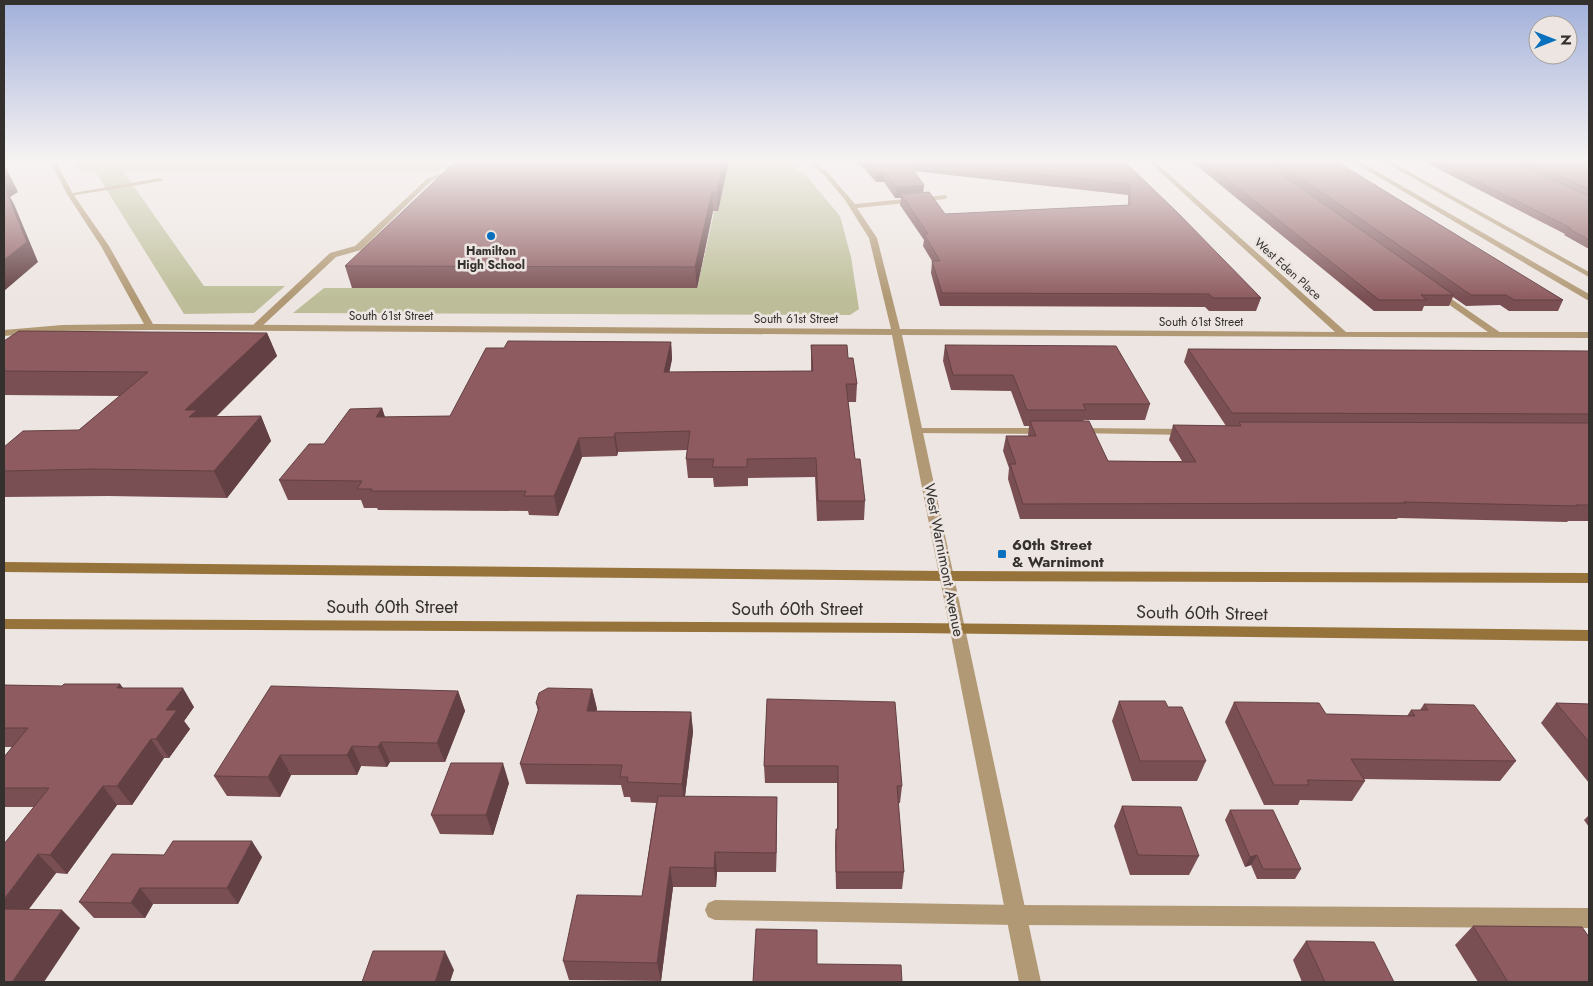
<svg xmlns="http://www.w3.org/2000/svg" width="1593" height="986" viewBox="0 0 1593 986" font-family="Jost,sans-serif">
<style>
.green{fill:#bdbe99}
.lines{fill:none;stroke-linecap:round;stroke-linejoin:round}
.service{fill:#b19975;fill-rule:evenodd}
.minor{fill:#b19975;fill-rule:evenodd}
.tertiary{fill:#b19975;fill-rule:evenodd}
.secondary{fill:#96733b;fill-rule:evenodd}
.wall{fill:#7a4f53;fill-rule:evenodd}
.shaded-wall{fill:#634043}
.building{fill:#8e5c60;stroke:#634043}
.poi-dot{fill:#0870bc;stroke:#ede5e1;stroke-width:2}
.labels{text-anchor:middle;stroke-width:5;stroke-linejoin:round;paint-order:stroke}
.far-poi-label{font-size:12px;font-weight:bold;fill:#33302e;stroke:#ede5e1}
.far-street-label{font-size:12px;fill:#33302e;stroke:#ede5e1}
.poi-label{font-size:15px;font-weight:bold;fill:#33302e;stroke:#ede5e1;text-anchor:start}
.street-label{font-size:15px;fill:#33302e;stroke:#ede5e1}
.near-street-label{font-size:18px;fill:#33302e;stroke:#ede5e1}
</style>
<rect width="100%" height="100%" fill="#ede5e1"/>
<g class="green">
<polygon points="73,160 449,160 437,171 123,171 204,286 285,286 254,313 184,314 95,171 80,171"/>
<polygon points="726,160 786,160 808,178 840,216 851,257 859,309 850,315 293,313 324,288 697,288"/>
</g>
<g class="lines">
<g class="service">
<polygon points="461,160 467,160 451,174 432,180 361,250 336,257 259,329 253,329 253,325 330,253 355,246 428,178 447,172"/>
<polygon points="160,178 163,180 162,181 70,196 67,194"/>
<polygon points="1437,289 1501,333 1501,337 1495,337 1434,294 1433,292"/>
<polygon points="918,428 1044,428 1050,431 1044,434 914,433 912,431"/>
<polygon points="1077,428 1187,429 1193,432 1187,435 1073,433 1071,431"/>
<polygon points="715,900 1016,905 1589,908 1589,928 1016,925 715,920 708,917 705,910 708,903"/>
</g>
<polygon class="minor" points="49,160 55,160 73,194 109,246 153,324 891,329 869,238 845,200 825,176 806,160 812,160 829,174 855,204 945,195 948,197 945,199 857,208 877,238 900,329 1335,332 1147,160 1153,160 1346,332 1589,332 1589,338 902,335 1041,982 1019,982 892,335 150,330 62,331 4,336 4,330 62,325 144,324 101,246 67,194"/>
<g class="tertiary">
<polygon points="1350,160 1357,160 1589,294 1589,301"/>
<polygon points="1381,160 1388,160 1589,272 1589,277"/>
</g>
<g class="secondary">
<polygon points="4,562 947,571 1589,573 1589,583 947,581 4,572"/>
<polygon points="4,619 913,623 1589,630 1589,641 913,633 4,629"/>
</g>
</g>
<g class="wall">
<polygon points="729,160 718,211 713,211 697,288 352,288 345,266"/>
<path d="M855,160h268l138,138 -5,13h-47l-4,-4 -265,-1 -9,-33 1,-12 -9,-15 1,-6 -24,-35 1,-7h-6l-11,-16h-8l-15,-17h-4v-2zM914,171l214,24v10l-183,9 -22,-22 1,-7z"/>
<polygon points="1190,160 1334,160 1563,300 1558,311 1509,311 1500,305 1466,306 1453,297 1449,306 1424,306 1422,311 1374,311"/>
<polygon points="1421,160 1589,160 1589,249 1564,235 1565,234"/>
<polygon points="267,333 277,356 216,417 261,416 271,441 227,498 108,496 4,497 4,447 79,430 120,396 4,395 4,341"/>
<polygon points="671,342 672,359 669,372 811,371 811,345 848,358 857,384 856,402 848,402 855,459 865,501 864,520 817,521 815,477 748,478 748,486 714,487 713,478 688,478 686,459 687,450 618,452 617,456 582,457 558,516 529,515 528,511 378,510 377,508 364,508 361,500 288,500 279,480 324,444 382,408 385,417 450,416 504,348"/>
<polygon points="945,345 1150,404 1145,420 1084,420 1083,421 1108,461 1182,461 1169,440 1173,425 1226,426 1184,362 1188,349 1589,351 1589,521 1568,521 1567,522 1398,518 1397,519 1020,519 1008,479 1009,468 1003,451 1006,436 1028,436 1029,426 1024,426 1011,391 951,390 943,361"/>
<polygon points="120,684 123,688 194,707 184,721 190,729 169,758 164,758 132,805 117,805 67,874 56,873 29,909 80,928 4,982 34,807 4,807 4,757 12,747 4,747 4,685 62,686"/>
<polygon points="592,689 597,709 596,711 691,712 693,732 685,796 777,817 776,872 717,872 716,887 673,887 661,981 569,980 563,961 642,896 656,803 631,802 630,797 624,797 621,785 526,784 520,764 538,711 536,703"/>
<polygon points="458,691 465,711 445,762 390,762 387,767 361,766 357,775 291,775 280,797 227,796 214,776"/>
<polygon points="767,699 902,786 900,803 898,803 904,872 902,889 836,889 835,845 836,829 837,829 837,783 765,783 764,766"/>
<polygon points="1119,701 1206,761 1197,781 1132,781 1112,721"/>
<polygon points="1234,702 1326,714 1407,716 1411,710 1420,710 1424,704 1516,761 1500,781 1363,779 1365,781 1352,801 1300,800 1298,805 1264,805 1225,722"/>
<polygon points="1556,703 1589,704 1589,783 1541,723"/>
<polygon points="509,783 493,835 440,834 431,815"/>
<polygon points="1122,806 1199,856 1189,875 1130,875 1114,826"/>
<polygon points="1230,810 1301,869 1295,879 1257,879 1251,865 1245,867 1225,820"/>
<polygon points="1589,815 1589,827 1584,820"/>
<polygon points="262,857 238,904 153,904 145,918 94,918 79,902"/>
<polygon points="1473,926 1589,982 1478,982 1455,945"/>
<polygon points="1306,941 1394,982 1302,982 1293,960"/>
</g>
<g class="shaded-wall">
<polygon points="724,160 729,160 718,211 717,192"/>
<polygon points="4,163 9,174 18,192 10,197 14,204 38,262 4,291"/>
<polygon points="885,171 884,182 876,182 877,172"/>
<polygon points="924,185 923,195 901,194 901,198 895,198 896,187"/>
<polygon points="712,192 713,211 697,288 695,267"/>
<polygon points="267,333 277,356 197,435 185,410"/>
<polygon points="671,342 672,359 666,390 664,372"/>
<polygon points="382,408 388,427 376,417"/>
<polygon points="261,416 271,441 227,498 214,471"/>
<polygon points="615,433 618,452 617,456 614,437"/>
<polygon points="579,438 582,457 558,516 554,496"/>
<polygon points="120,684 133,703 117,688"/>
<polygon points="183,688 194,707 184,721 190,729 169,758 156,739 166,710"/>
<polygon points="592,689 597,709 591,731 587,711"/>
<polygon points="458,691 465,711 445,762 437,743"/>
<polygon points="691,712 693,732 684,804 682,784"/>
<polygon points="151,739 164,758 132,805 117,786"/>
<polygon points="381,742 390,762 387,767 378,747"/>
<polygon points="352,746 361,766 357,775 347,755"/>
<polygon points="280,755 291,775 280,797 268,777"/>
<polygon points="503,763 509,783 493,835 486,815"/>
<polygon points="103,786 117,805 67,874 50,855"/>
<polygon points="777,797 777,817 776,872 776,853"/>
<polygon points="252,841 262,857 238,904 227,888"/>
<polygon points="715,852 717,872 716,887 714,868"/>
<polygon points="38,854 56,873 15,927 4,916 4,899"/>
<polygon points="1257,855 1251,865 1245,867 1250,857"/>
<polygon points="670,867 673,887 661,981 657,963"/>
<polygon points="140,888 153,904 145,918 131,903"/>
<polygon points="62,910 80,928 44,982 12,982"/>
<polygon points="445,951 454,970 450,982 435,982"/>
</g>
<g class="building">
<polygon points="457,160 724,160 717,192 712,192 695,267 345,266"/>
<polygon points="865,160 1123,160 1179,214 1261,298 1213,298 1209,294 942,293 932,261 940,261 924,234 928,234 901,194 929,192 945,214 1130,205 1130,184 906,160 924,185 896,187 885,171 877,172"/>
<polygon points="1203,160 1261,160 1454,295 1421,295 1427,300 1379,300"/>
<polygon points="1275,160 1334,160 1563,300 1514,300 1506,295 1471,295"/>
<polygon points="1435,160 1509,160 1589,196 1589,240 1568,228 1571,228"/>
<polygon points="1523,160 1589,160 1589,189"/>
<polygon points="4,165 8,174 4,174"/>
<polygon points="9,174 4,178 4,175"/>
<polygon points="4,186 27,242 4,260"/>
<polygon points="19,331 267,333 185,410 197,410 189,417 261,416 214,471 92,469 4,471 4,447 23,431 79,430 148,372 4,371 4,341"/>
<polygon points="508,341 671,342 664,372 813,371 811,345 847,345 848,358 853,358 857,384 846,384 855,459 860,459 865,501 818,501 816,458 747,459 747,467 712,467 714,459 686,459 690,431 615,433 614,437 579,438 554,496 524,496 526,491 371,491 372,489 357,489 362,481 279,480 309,444 324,444 350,409 382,408 376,417 450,416 486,348 504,348"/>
<polygon points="945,345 1116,346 1150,404 1083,404 1086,410 1027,410 1013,375 953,375"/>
<polygon points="1188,349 1589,351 1589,414 1232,413"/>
<polygon points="1030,421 1089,421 1108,461 1196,462 1173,425 1241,426 1239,422 1589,423 1589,505 1576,505 1577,506 1404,502 1406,503 1023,504 1010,464 1016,464 1006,436 1036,436"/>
<polygon points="64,684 120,684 117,688 183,688 166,710 177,710 156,739 151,739 117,786 103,786 50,855 38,854 4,899 4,844 49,788 4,788 4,757 28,728 4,728 4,685 62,686"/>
<polygon points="271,686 458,691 437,743 381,742 378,747 352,746 347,755 280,755 268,777 214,776"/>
<polygon points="548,688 592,689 587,711 691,712 682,784 627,782 628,777 620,777 622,765 520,764 539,708 536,703 539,693"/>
<polygon points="767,699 895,702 902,786 897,786 904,872 836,872 836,829 838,829 838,766 764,766"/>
<polygon points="1119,701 1165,701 1168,707 1182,707 1206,761 1140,761"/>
<polygon points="1234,702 1319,703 1326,714 1415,716 1411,710 1428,710 1424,704 1474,705 1516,761 1351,759 1365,781 1307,780 1309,785 1274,785"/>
<polygon points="1556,703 1589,704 1589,742"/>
<polygon points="451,763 503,763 486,815 431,815"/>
<polygon points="658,796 777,797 776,853 715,852 714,868 670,867 657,963 563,961 577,895 642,896"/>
<polygon points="1122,806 1181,807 1199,856 1138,855"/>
<polygon points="1230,810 1273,810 1301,869 1263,869 1257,855 1250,857"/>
<polygon points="173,841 252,841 227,888 140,888 131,903 79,902 112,854 164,855"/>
<polygon points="4,909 62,910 12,982 4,982"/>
<polygon points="1473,926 1582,927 1589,937 1589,982 1508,982"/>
<polygon points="756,929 817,930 817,964 901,965 902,982 753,982"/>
<polygon points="1306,941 1374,942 1394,982 1325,982"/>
<polygon points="373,951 445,951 435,982 362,982"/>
</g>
<linearGradient id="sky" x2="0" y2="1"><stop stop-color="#a1b0da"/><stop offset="0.54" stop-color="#f7f3f2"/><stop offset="1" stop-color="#f7f3f2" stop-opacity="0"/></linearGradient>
<rect width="1593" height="298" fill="url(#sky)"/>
<g class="poi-dot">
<circle cx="491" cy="236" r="5"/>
<rect x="997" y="549" width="10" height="10" rx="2.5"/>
</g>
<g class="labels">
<g class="far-poi-label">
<text x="491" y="255">Hamilton<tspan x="491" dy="14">High School</tspan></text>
</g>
<g class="far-street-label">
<text transform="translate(1288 269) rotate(42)" y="4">West Eden Place</text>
<text x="391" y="320">South 61st Street</text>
<text x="796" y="323">South 61st Street</text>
<text x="1201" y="326">South 61st Street</text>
</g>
<g class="poi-label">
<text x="1012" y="550">60th Street<tspan x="1012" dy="17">&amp; Warnimont</tspan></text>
</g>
<g class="street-label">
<text transform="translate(944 560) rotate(79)" y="5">West Warnimont Avenue</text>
</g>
<g class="near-street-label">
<text x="392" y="613">South 60th Street</text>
<text x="797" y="615">South 60th Street</text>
<text transform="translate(1202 613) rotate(1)" y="6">South 60th Street</text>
</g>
</g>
<rect width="1593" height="986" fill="none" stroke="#33302e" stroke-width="10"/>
<g transform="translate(1553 40) rotate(90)"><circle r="24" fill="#ede5e1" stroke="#a39d99"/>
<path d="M0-4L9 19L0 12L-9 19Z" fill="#0870bc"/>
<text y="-8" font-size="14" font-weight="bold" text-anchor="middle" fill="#33302e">N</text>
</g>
</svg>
